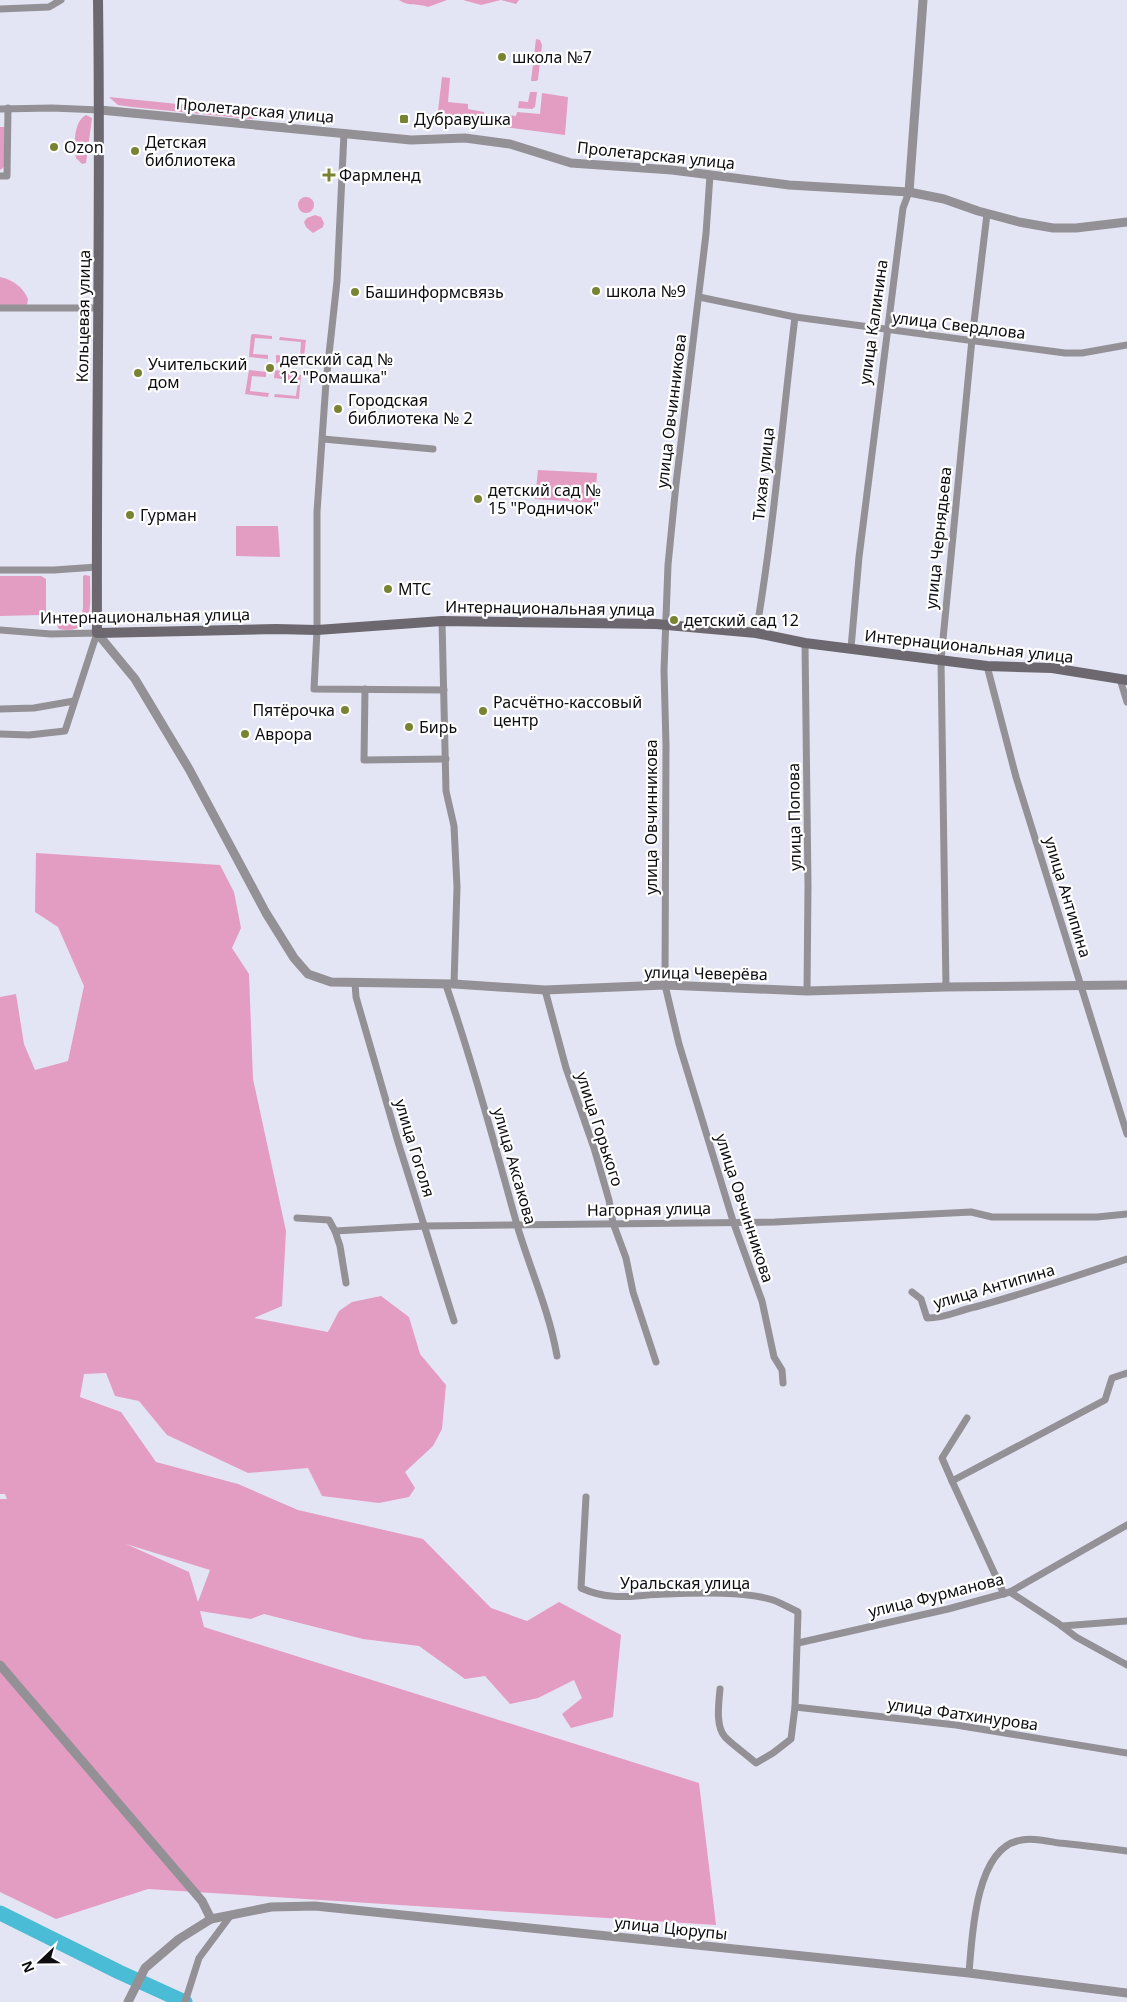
<svg xmlns="http://www.w3.org/2000/svg" width="1127" height="2002" viewBox="0 0 1127 2002" font-family="'Noto Sans',sans-serif">
<style>
.green{fill:#e39cc2;fill-rule:evenodd}
.lines{fill:none;stroke-linecap:round;stroke-linejoin:round}
.river{stroke:#4bbcd5;stroke-width:15}
.minor{stroke:#949196;stroke-width:7}
.tertiary{stroke:#949196;stroke-width:9}
.secondary{stroke:#6d6870;stroke-width:10}
.poi-dot{fill:#788431;stroke:#fff;stroke-width:2}
.labels{text-anchor:middle;stroke-width:4.5;stroke-linejoin:round;paint-order:stroke}
.poi-label{font-size:16px;fill:#0d0d12;stroke:#fff;text-anchor:start}
.street-label{font-size:16px;fill:#0d0d12;stroke:#fff}
</style>
<rect width="100%" height="100%" fill="#e4e5f4"/>
<g class="green">
<path d="M399,0h48l-19,7c-10,-4 -19,0 -29,-7z"/>
<polygon points="463,0 519,0 516,4 501,0 481,5"/>
<polygon points="536,39 540,40 542,45 538,80 536,81 531,81"/>
<polygon points="442,77 450,78 448,102 468,104 468,109 484,112 484,125 437,119"/>
<polygon points="530,92 537,92 535,107 532,109 518,108 519,101 528,102"/>
<polygon points="542,93 568,97 565,135 497,126 498,117 501,114 516,116 517,112 540,114"/>
<polygon points="109,97 257,112 256,118 250,119 132,107 118,105"/>
<path d="M86,115l6,3 -6,45 -4,1 -6,-6c-2,-13 -3,-36 10,-43z"/>
<polygon points="0,127 7,127 4,167 0,170"/>
<circle cx="306" cy="205" r="8"/>
<polygon points="315,215 321,217 324,223 323,227 313,233 306,227 304,222 307,218"/>
<path d="M0,277c13,3 23,10 28,22l-1,6h-27z"/>
<polygon points="253,334 272,336 272,339 255,338 253,354 268,355 268,359 249,357 251,335"/>
<polygon points="280,337 306,340 303,365 276,363 276,355 300,357 301,342 279,340"/>
<polygon points="249,370 266,372 266,377 252,376 250,391 269,393 268,397 245,394"/>
<polygon points="275,370 301,375 299,399 274,397 275,394 296,396 298,381 274,378"/>
<polygon points="538,470 597,473 595,503 535,499"/>
<polygon points="236,526 278,526 280,557 236,556"/>
<path d="M85,575l5,1c0,26 6,60 -31,53l-2,-4 2,-5h17l5,-3 2,-9v-32z"/>
<polygon points="0,576 41,576 46,579 46,612 42,615 0,616"/>
<path d="M36,853l184,12 14,27 7,36 -9,20 17,26 4,105 33,152 -4,75 -28,12 74,14 11,-21 13,-9 29,-6 28,21 11,37 26,31 -4,44 -9,17 -28,26 10,16 -6,9 -30,6 -57,-7 -14,-28 -60,5 -81,-38 -28,-34 -24,-5 -9,-23 -22,1 -4,23 41,15 35,50 82,22 60,26 125,29 68,69 36,13 32,-19 62,33 -8,82 -42,11 -9,-14 20,-16 -8,-18 -36,18 -28,6 -25,-28 -20,3 -46,-33 -56,-7 -99,-25 -13,5 -51,-8 4,16 495,156 17,142 -568,-36 -92,30 -56,-27v-393h7l-2,-5h-5v-497l16,-3 8,50 11,26 33,-9 16,-75 -26,-59 -23,-15zM126,1544l84,26 -12,32 -9,-30z"/>
</g>
<g class="lines">
<polyline class="river" points="0,1913 119,1972 185,2002"/>
<g class="minor">
<polyline points="0,9 49,7 61,0"/>
<polyline points="0,109 52,108 100,110"/>
<polyline points="344,133 337,281 326,382 317,512 317,630 314,689 444,690"/>
<polyline points="710,175 706,234 676,484 668,565 664,670 666,745 665,985 679,1044 733,1221 762,1301 774,1357 782,1370 783,1383"/>
<polyline points="0,176 7,176 8,108"/>
<polyline points="699,297 795,317 1065,353 1082,353 1127,345"/>
<polyline points="0,308 97,308"/>
<polyline points="323,439 433,449"/>
<polyline points="0,570 54,570 97,567"/>
<polyline points="442,621 446,791 454,826 457,887 454,984"/>
<polyline points="0,630 51,634 97,633 65,731 29,735 0,734"/>
<path d="M756,633c18,-105 26,-211 39,-316"/>
<polyline points="805,643 808,886 807,991"/>
<polyline points="851,648 859,557 903,208 909,192"/>
<polyline points="987,666 1016,777 1127,1134"/>
<polyline points="1120,679 1127,702"/>
<polyline points="365,689 364,760 446,759"/>
<polyline points="0,709 34,708 74,701"/>
<polyline points="355,983 356,997 398,1142 454,1321"/>
<path d="M446,985c27,79 49,160 71,240 13,44 32,85 40,131"/>
<polyline points="946,987 941,660 972,339 987,214"/>
<polyline points="545,990 566,1068 594,1148 609,1200 613,1223 626,1258 633,1292 656,1362"/>
<polyline points="297,1218 329,1220 335,1231 425,1226 775,1222 971,1212 992,1217 1097,1217 1127,1214"/>
<polyline points="335,1231 340,1246 346,1283"/>
<path d="M912,1292l9,7 6,19c20,0 29,-7 48,-11 52,-14 101,-31 152,-48"/>
<polyline points="952,1481 942,1458 967,1418"/>
<path d="M586,1497l-5,91c31,14 52,7 84,6 30,-1 80,-3 108,6 8,3 17,8 25,12l-3,95 -4,32 -18,14 -17,10c-10,-9 -22,-17 -31,-26 -10,-11 -6,-35 -5,-48"/>
<polyline points="1010,1592 1059,1624 1076,1637 1127,1665"/>
<polyline points="1004,1594 952,1481 1105,1400 1112,1378 1127,1373"/>
<polyline points="1062,1626 1127,1621"/>
<polyline points="798,1643 948,1609 1010,1592 1127,1525"/>
<polyline points="795,1707 956,1725 1127,1753"/>
<path d="M969,1973c3,-35 6,-121 48,-132 13,-4 29,0 42,2 22,2 45,5 68,8"/>
<polyline points="185,2002 199,1958 231,1915"/>
</g>
<g class="tertiary">
<polyline points="100,110 411,140 465,138 510,144 571,163 672,170 789,185 909,192 944,199 978,211 1019,222 1053,228 1076,228 1127,222"/>
<polyline points="909,192 923,0"/>
<polyline points="97,633 135,679 189,769 266,913 294,958 308,974 331,982 454,984 545,990 665,985 807,991 946,987 1127,985"/>
<polyline points="0,1665 202,1901 211,1919"/>
<polyline points="128,2002 145,1968 179,1939 211,1919 271,1907 315,1906 969,1973 1127,1993"/>
</g>
<path class="secondary" d="M98,0c3,211 -2,422 -1,633l179,-4 41,1 125,-9 214,3 100,9 49,10 182,23 65,2 75,12"/>
</g>
<g class="poi-dot">
<circle cx="502" cy="57" r="5"/>
<rect x="399" y="114" width="10" height="10" rx="2.5"/>
<circle cx="54" cy="147" r="5"/>
<circle cx="135" cy="151" r="5"/>
<path d="M326.5 167.5h5v5h5v5h-5v5h-5v-5h-5v-5h5z"/>
<circle cx="596" cy="291" r="5"/>
<circle cx="355" cy="292" r="5"/>
<circle cx="270" cy="368" r="5"/>
<circle cx="138" cy="373" r="5"/>
<circle cx="338" cy="409" r="5"/>
<circle cx="478" cy="499" r="5"/>
<circle cx="130" cy="515" r="5"/>
<circle cx="388" cy="589" r="5"/>
<circle cx="674" cy="620" r="5"/>
<circle cx="345" cy="710" r="5"/>
<circle cx="483" cy="711" r="5"/>
<circle cx="409" cy="727" r="5"/>
<circle cx="245" cy="734" r="5"/>
</g>
<g class="labels">
<g class="poi-label">
<text x="512" y="63">школа №7</text>
<text x="414" y="125">Дубравушка</text>
<text x="145" y="148">Детская<tspan x="145" dy="18">библиотека</tspan></text>
<text x="64" y="153">Ozon</text>
<text x="339" y="181">Фармленд</text>
<text x="606" y="297">школа №9</text>
<text x="365" y="298">Башинформсвязь</text>
<text x="280" y="365">детский сад №<tspan x="280" dy="18">12 "Ромашка"</tspan></text>
<text x="148" y="370">Учительский<tspan x="148" dy="18">дом</tspan></text>
<text x="348" y="406">Городская<tspan x="348" dy="18">библиотека № 2</tspan></text>
<text x="488" y="496">детский сад №<tspan x="488" dy="18">15 "Родничок"</tspan></text>
<text x="140" y="521">Гурман</text>
<text x="398" y="595">МТС</text>
<text x="684" y="626">детский сад 12</text>
<text x="493" y="708">Расчётно-кассовый<tspan x="493" dy="18">центр</tspan></text>
<text x="335" y="716" text-anchor="end">Пятёрочка</text>
<text x="419" y="733">Бирь</text>
<text x="255" y="740">Аврора</text>
</g>
<g class="street-label">
<text transform="translate(255 110) rotate(5)" y="6">Пролетарская улица</text>
<text transform="translate(656 155) rotate(6)" y="6">Пролетарская улица</text>
<text transform="translate(83 316) rotate(-89)" y="6">Кольцевая улица</text>
<text transform="translate(873 322) rotate(-82)" y="6">улица Калинина</text>
<text transform="translate(959 325) rotate(7)" y="6">улица Свердлова</text>
<text transform="translate(671 411) rotate(-83)" y="6">улица Овчинникова</text>
<text transform="translate(763 474) rotate(-84)" y="6">Тихая улица</text>
<text transform="translate(938 538) rotate(-84)" y="6">улица Чернядьева</text>
<text transform="translate(550 608) rotate(1)" y="6">Интернациональная улица</text>
<text transform="translate(145 616) rotate(-1)" y="6">Интернациональная улица</text>
<text transform="translate(969 646) rotate(6)" y="6">Интернациональная улица</text>
<text transform="translate(651 817) rotate(-90)" y="6">улица Овчинникова</text>
<text transform="translate(794 817) rotate(-91)" y="6">улица Попова</text>
<text transform="translate(1068 897) rotate(73)" y="6">улица Антипина</text>
<text transform="translate(706 973) rotate(1)" y="6">улица Чеверёва</text>
<text transform="translate(600 1129) rotate(72)" y="6">улица Горького</text>
<text transform="translate(415 1148) rotate(73)" y="6">улица Гоголя</text>
<text transform="translate(515 1166) rotate(74)" y="6">улица Аксакова</text>
<text transform="translate(745 1208) rotate(72)" y="6">улица Овчинникова</text>
<text transform="translate(649 1209) rotate(-1)" y="6">Нагорная улица</text>
<text transform="translate(994 1286) rotate(-16)" y="6">улица Антипина</text>
<text x="685" y="1589">Уральская улица</text>
<text transform="translate(936 1595) rotate(-14)" y="6">улица Фурманова</text>
<text transform="translate(963 1714) rotate(8)" y="6">улица Фатхинурова</text>
<text transform="translate(671 1928) rotate(6)" y="6">улица Цюрупы</text>
</g>
</g>
<g transform="translate(40 1962) rotate(248)" stroke="#ffffff" stroke-width="4" paint-order="stroke">
<path d="M0-4L9 19L0 12L-9 19Z" fill="#0d0d12"/>
<text y="-8" font-size="14" font-weight="bold" text-anchor="middle" fill="#0d0d12">N</text>
</g>
</svg>
